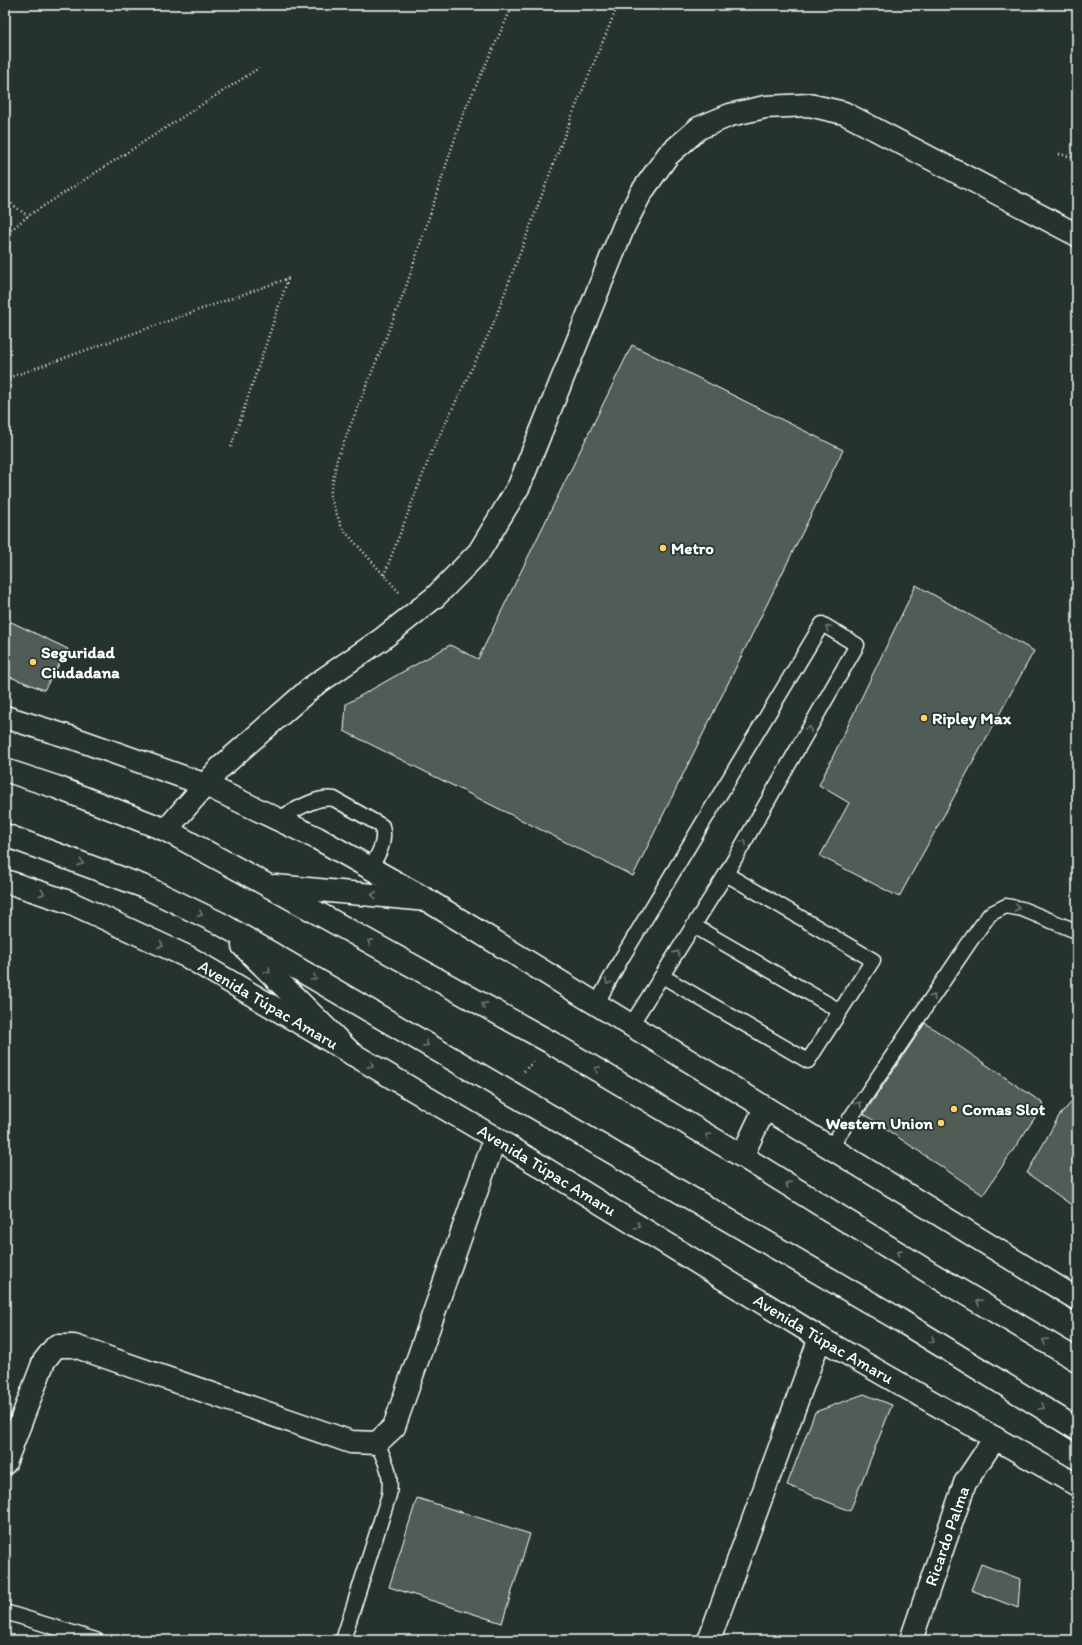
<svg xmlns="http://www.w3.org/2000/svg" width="1082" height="1645" viewBox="0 0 1082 1645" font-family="Itim,sans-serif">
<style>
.building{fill:#515c57;stroke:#fff}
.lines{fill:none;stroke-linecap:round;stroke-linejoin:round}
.lane-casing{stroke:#fff;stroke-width:17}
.street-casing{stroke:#fff;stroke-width:25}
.secondary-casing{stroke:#fff;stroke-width:25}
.highway-casing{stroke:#fff;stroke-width:25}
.path{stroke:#fff;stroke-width:2.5;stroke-dasharray:1 3;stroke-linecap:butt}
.lane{stroke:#26332d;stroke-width:14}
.street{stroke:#26332d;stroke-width:22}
.secondary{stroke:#26332d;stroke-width:22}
.highway{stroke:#26332d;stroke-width:22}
.oneway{stroke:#727a76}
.poi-dot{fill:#ffd166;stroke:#26332d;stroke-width:1.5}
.labels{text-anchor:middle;stroke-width:3.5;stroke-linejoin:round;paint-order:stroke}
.poi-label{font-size:17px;font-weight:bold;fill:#fff;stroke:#26332d;text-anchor:start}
.street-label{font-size:17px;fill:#fff;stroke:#26332d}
</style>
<rect width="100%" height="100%" fill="#26332d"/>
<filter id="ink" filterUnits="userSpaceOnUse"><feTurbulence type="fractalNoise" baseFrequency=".025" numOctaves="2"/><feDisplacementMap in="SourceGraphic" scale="8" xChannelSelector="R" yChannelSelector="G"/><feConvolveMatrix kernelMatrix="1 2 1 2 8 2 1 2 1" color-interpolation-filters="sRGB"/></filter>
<g filter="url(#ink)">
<g class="building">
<polygon points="632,345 843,450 633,876 344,731 346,704 450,645 478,659"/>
<polygon points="916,585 1034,651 899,897 820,856 849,803 819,785"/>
<polygon points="5,619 68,649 44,690 5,675"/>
<polygon points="925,1023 1044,1104 983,1195 864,1114"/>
<polygon points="1077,1096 1077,1209 1027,1173 1059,1116"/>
<polygon points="864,1394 892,1405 850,1511 787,1485 815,1412"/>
<polygon points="417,1498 530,1534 502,1623 389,1587"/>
<polygon points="981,1564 1020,1579 1018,1608 971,1590"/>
</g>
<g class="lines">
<defs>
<g id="lane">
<path d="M278,819c16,-8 37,-23 56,-20l48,27c4,16 -3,28 -12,42"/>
<polyline points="694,926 840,1011"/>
<polyline points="662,976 808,1061 873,960 726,874"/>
<polyline points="597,1003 620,961 822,624 857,645 726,874 631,1025"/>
<polyline points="830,1148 973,937 990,914 1006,906 1022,909 1076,931"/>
<polyline points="5,1612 96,1640"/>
<path d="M343,1640l46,-145c3,-23 -3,-32 -12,-52"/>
</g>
<g id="street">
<polyline points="166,830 220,768 312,687 382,639 435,597 479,552 519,486 624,226 641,193 668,155 699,128 730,115 765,107 809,105 844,113 1077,235"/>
<polyline points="5,1463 44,1361 56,1346 74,1346 351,1442 377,1443 394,1427 495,1138"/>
<polyline points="709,1640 820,1338"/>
<path id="s1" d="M911,1640l54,-157 30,-45"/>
</g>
<g id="secondary">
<polyline points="5,717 76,739 206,785 317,838 427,900 1077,1299"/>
<path id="s2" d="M5,881l64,21 119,55 307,181 325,200 257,147"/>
</g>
<g id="highway">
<polyline points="5,770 56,787 166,830 267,885 550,1042 742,1156 932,1274 1077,1360"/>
<polyline points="5,835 145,887 221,924 898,1319 1077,1429"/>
<polyline points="275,886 427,900"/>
<polyline points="243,946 352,1054"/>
<polyline points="742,1156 765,1108"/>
</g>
</defs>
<use href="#lane" class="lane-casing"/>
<use href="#street" class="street-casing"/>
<use href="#secondary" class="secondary-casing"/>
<use href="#highway" class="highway-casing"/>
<g class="path">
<polyline points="128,12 128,5"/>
<polyline points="1059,154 1077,158"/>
<polyline points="5,199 28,216"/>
<polyline points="5,235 28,216 259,68"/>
<polyline points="5,379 289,278"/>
<polyline points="231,447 288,279"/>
<polyline points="384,575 432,451 492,327 571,118 618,5"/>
<polyline points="399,592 342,528 330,496 337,459 405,290 463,114 513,5"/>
<polyline points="524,1071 533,1062"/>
</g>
<use href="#lane" class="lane"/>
<use href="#street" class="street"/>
<use href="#secondary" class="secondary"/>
<use href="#highway" class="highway"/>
</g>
<defs><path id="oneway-chevron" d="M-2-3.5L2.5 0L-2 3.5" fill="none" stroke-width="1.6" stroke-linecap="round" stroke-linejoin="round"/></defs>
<g class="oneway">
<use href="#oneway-chevron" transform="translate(828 628) rotate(-149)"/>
<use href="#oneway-chevron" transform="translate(809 729) rotate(-60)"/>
<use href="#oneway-chevron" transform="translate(744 842) rotate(-60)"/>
<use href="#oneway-chevron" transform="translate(81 863) rotate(20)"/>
<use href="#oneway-chevron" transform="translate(42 893) rotate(18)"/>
<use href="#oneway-chevron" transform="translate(374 895) rotate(-175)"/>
<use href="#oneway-chevron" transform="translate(1017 908) rotate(14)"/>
<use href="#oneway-chevron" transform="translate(200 914) rotate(26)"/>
<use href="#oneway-chevron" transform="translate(370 942) rotate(-151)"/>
<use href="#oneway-chevron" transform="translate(161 945) rotate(24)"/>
<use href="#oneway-chevron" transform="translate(677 953) rotate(-58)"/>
<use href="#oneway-chevron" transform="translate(268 971) rotate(45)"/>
<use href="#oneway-chevron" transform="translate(314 978) rotate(30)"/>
<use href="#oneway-chevron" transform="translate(608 982) rotate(118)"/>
<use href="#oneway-chevron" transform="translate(933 997) rotate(-56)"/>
<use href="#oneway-chevron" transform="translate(484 1005) rotate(-151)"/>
<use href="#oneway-chevron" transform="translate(426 1044) rotate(30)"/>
<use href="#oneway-chevron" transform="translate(371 1065) rotate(30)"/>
<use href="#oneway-chevron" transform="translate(597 1069) rotate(-149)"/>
<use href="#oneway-chevron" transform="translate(859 1104) rotate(-56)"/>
<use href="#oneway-chevron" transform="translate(708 1136) rotate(-149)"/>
<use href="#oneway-chevron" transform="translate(788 1184) rotate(-148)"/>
<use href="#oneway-chevron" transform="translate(638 1226) rotate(32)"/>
<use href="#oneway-chevron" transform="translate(899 1253) rotate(-147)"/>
<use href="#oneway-chevron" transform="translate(979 1302) rotate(-150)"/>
<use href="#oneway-chevron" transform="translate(932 1340) rotate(31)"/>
<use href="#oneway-chevron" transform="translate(1045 1341) rotate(-149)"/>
<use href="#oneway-chevron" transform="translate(1042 1407) rotate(31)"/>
</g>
</g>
<g class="poi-dot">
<circle cx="663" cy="548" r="4"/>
<circle cx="33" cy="662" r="4"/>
<circle cx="924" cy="718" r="4"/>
<circle cx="954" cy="1109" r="4"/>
<circle cx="941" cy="1123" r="4"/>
</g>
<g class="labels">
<g class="poi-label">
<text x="671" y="554">Metro</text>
<text x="41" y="658">Seguridad<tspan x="41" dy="20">Ciudadana</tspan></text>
<text x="932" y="724">Ripley Max</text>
<text x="962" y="1115">Comas Slot</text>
<text x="933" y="1129" text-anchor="end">Western Union</text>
</g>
<g class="street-label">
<text dy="6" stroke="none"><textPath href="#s2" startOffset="292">Avenida Túpac Amaru</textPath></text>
<text dy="6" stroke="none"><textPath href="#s2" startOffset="616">Avenida Túpac Amaru</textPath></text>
<text dy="6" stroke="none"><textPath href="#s2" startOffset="940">Avenida Túpac Amaru</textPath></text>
<text dy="6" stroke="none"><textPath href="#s1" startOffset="110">Ricardo Palma</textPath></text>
</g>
</g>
<rect width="1082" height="1645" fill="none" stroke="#26332d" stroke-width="20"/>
<rect x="10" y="10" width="1062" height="1625" fill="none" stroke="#fff" stroke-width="1.5" filter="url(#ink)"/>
</svg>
